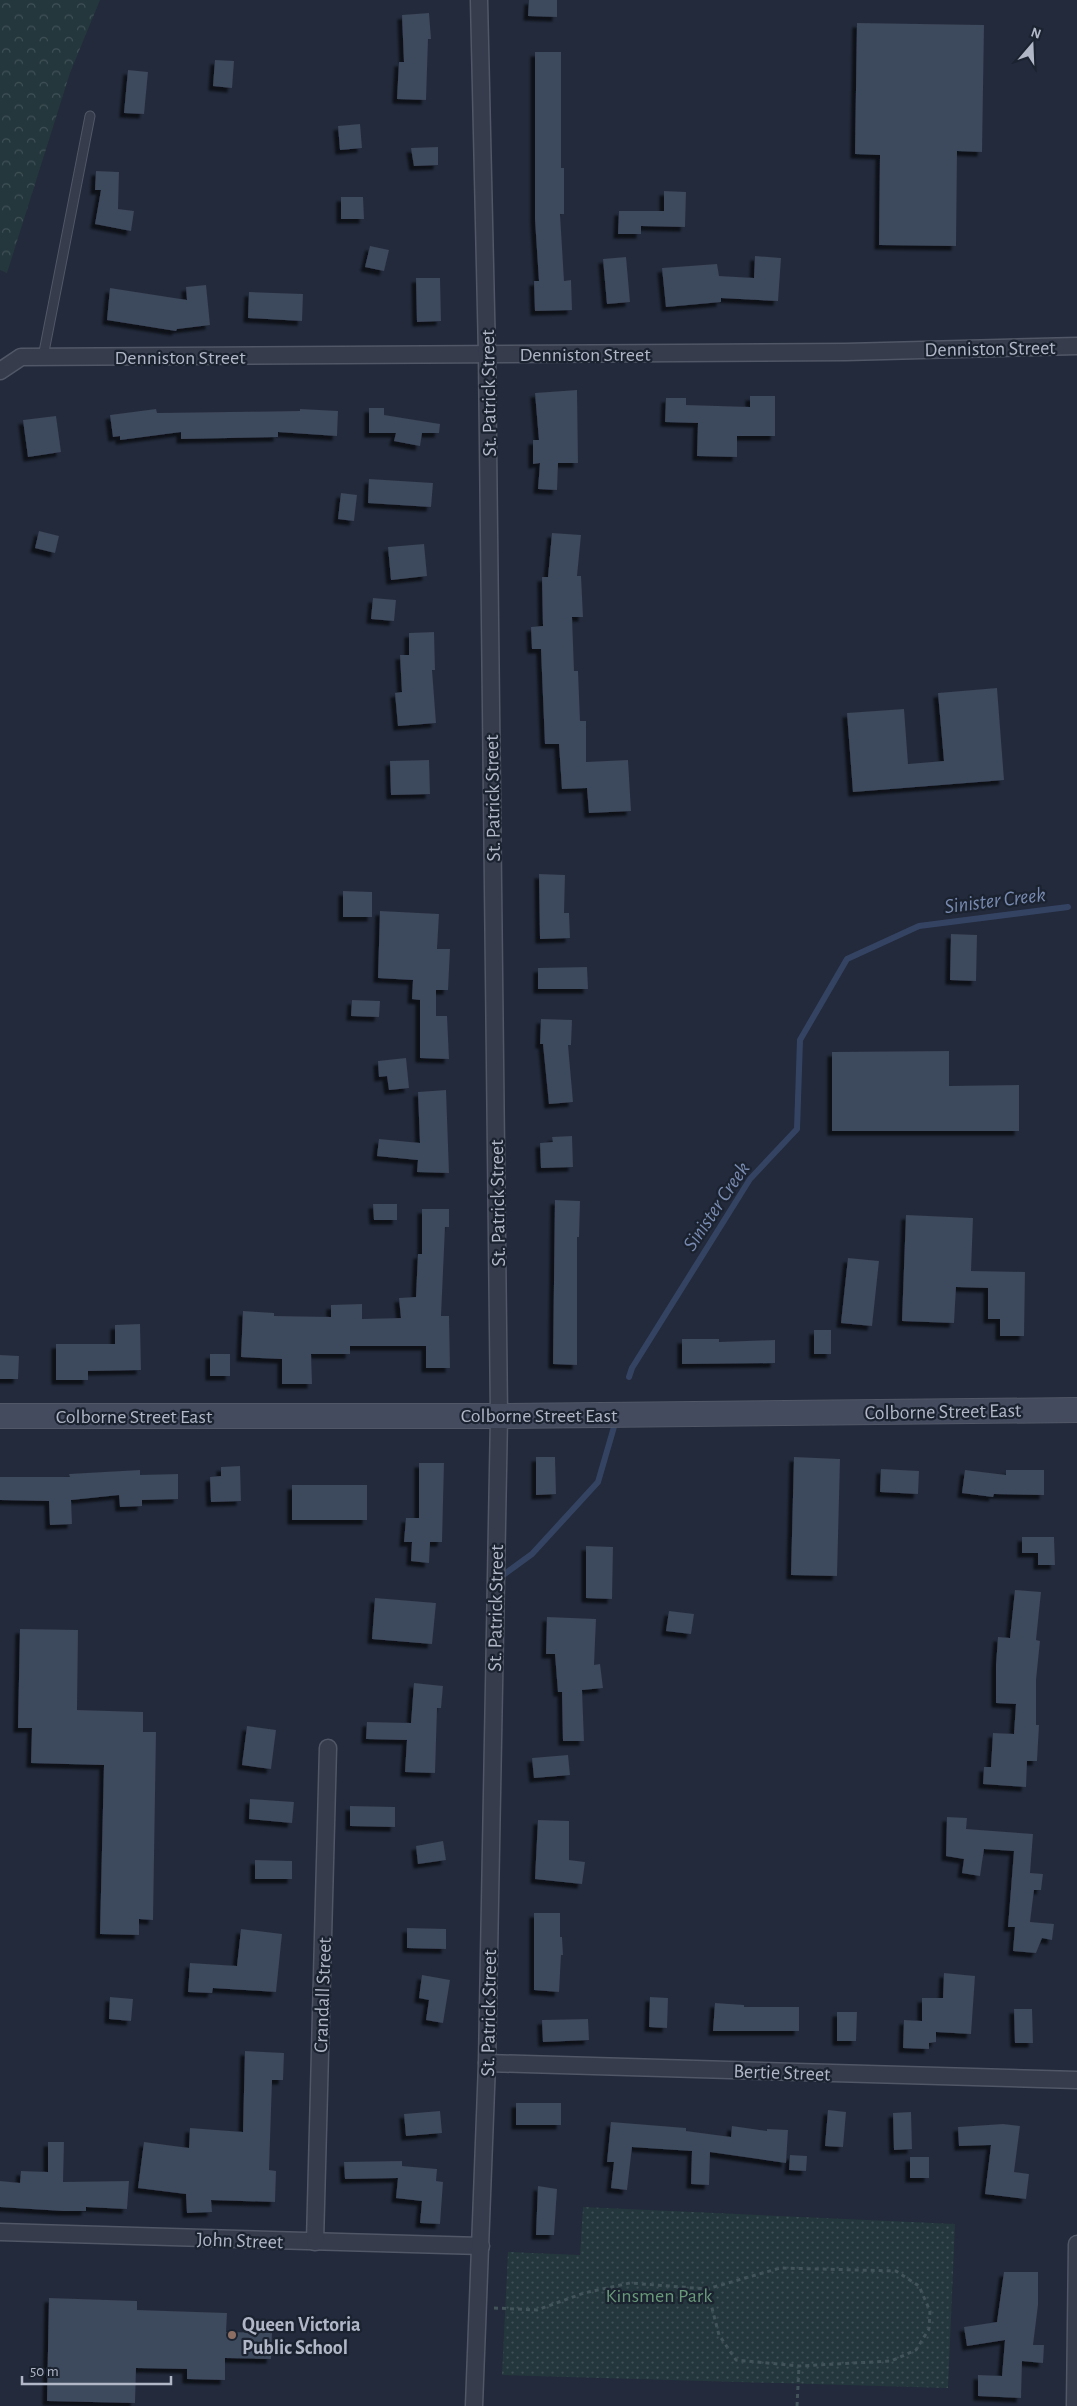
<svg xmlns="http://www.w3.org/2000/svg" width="1077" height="2406" viewBox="0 0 1077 2406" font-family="'Alegreya Sans',sans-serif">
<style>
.forest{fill:url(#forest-crowns)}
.park{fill:url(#park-dots)}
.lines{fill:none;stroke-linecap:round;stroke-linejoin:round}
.stream{stroke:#354363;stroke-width:6}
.building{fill:#3e485b;filter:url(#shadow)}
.lane-casing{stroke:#515766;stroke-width:11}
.street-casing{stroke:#515766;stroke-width:19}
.secondary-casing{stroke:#515766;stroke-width:26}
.path{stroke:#42545a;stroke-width:3;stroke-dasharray:4 4;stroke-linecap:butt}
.lane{stroke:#363c4c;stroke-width:9}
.street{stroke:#363c4c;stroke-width:16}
.secondary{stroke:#444b5f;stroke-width:24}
.education-dot{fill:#8d6e63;stroke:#1b2230;stroke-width:2}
.labels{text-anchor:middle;stroke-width:4.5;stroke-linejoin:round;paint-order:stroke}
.street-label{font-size:20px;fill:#b1b7c7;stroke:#1b2230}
.park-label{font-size:20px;fill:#689978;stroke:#1b2230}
.poi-label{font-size:20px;font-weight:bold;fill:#b1b7c7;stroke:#1b2230;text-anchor:start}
.water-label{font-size:21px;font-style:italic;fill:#788ab0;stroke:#1b2230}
</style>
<defs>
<pattern id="forest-crowns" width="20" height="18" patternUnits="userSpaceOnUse" patternTransform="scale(1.25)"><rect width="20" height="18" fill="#24373c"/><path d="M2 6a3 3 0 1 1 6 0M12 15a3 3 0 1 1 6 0" fill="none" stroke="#415257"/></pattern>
<pattern id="park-dots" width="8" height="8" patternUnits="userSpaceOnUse" patternTransform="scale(1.25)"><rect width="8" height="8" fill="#24373c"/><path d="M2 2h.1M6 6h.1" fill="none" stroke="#415257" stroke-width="1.8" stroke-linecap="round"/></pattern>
<filter id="shadow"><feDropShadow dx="-4.5" dy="4.5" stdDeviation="1" flood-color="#0009"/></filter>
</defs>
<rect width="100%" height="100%" fill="#222a3b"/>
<polygon class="forest" points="0,0 100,0 70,73 7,273 0,270"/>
<polygon class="park" points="583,2207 955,2224 948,2388 502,2375 508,2252 580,2255"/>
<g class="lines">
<g class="stream">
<polyline points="629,1377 632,1368 750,1179 797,1129 800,1040 847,959 919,926 1068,907"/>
<polyline points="499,1578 532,1554 598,1482 616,1420"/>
</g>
</g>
<g class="building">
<polygon points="529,0 557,0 557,17 528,16"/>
<polygon points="429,13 431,39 428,39 426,100 397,99 399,62 404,62 402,15"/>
<polygon points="857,23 984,25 982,152 957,151 956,246 879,245 880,155 855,154"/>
<polygon points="535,52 561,52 561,168 564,168 564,214 560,214 564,281 571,280 572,310 535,311 534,281 539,281 535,219"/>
<polygon points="215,60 234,61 232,88 213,86"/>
<polygon points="128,70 148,72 144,114 124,113"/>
<polygon points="360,124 362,148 340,150 338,126"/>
<polygon points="438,147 438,165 414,166 411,148"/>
<polygon points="96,171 119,172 118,209 134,211 131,231 95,224 101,190 95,190"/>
<polygon points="664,191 686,192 685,227 641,226 641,234 618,234 619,211 664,211"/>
<polygon points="341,197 363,197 364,219 341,219"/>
<polygon points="370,246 389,250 384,271 365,267"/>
<polygon points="755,256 781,258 778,301 721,298 721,302 666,307 662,268 717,264 719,276 754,278"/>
<polygon points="626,257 630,302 607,304 603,259"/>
<polygon points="416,278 440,278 441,321 417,322"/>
<polygon points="206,285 210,325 177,329 176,331 107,320 110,288 187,300 186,287"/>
<polygon points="249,292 303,294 302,321 248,318"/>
<polygon points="577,390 578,463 558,463 557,490 538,489 540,463 533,464 533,440 539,440 535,393"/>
<polygon points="750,396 775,396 775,436 737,436 737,457 697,456 698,423 665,422 666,398 686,398 686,405 750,407"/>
<polygon points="369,408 384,408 384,415 440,424 439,433 422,433 420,446 394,441 396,433 369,433"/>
<polygon points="156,409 157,413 300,411 300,409 338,411 337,436 278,432 278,437 181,439 181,432 120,440 120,436 113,437 110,415"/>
<polygon points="56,416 61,452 28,457 23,420"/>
<polygon points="369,479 433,483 431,507 368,503"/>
<polygon points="341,493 357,495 354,521 338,519"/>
<polygon points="39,531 59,536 55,553 35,548"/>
<polygon points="552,533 581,535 577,576 581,576 583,617 572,617 574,671 578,671 580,721 586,721 586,762 628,760 631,811 589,813 587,788 562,789 559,744 545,744 541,649 532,649 531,627 543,626 542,577 548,577"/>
<polygon points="424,544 427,576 391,580 388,547"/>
<polygon points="373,598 396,600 394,621 371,619"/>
<polygon points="434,632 435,670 432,670 436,723 398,726 395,693 402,692 400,655 409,655 409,633"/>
<polygon points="997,688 1004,780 853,792 847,713 904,709 908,764 944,761 938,693"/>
<polygon points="429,760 430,794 391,795 390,761"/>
<polygon points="539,874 565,875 564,913 569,913 570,938 540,939"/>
<polygon points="343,891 372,892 372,917 343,917"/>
<polygon points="380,911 439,914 437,949 450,949 448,990 436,990 436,1016 447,1016 449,1059 420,1058 420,1000 412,999 413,980 378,978"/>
<polygon points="951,934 977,935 976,981 950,980"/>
<polygon points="587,967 588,989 538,989 538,968"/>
<polygon points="352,1000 380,1001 379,1017 351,1016"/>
<polygon points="541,1019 572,1020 571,1045 568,1045 573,1102 549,1104 543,1044 540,1044"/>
<polygon points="949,1051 949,1086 1019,1085 1019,1131 832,1131 832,1052"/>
<polygon points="406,1058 409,1088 389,1090 387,1076 379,1077 378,1061"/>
<polygon points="446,1090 449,1173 417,1172 418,1160 377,1156 379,1139 420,1143 418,1092"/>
<polygon points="572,1136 573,1167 541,1168 540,1143 553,1142 552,1137"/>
<polygon points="555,1200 580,1201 579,1237 577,1237 577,1365 553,1364"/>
<polygon points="373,1204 397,1204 397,1220 374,1220"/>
<polygon points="422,1209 449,1209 449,1227 445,1227 441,1316 449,1316 450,1368 426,1368 426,1346 350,1346 350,1354 311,1354 312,1384 282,1384 282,1359 241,1357 243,1311 274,1313 274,1316 331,1317 331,1305 362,1304 362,1319 401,1318 399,1298 416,1297 418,1254 422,1254"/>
<polygon points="906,1215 973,1218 971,1271 1025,1272 1024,1336 1000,1336 1000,1319 988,1319 988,1288 956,1287 954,1323 902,1321"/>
<polygon points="848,1258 879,1261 872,1326 841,1323"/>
<polygon points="140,1324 141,1370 88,1371 88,1380 56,1380 56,1344 115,1344 115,1325"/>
<rect x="814" y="1330" width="17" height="24"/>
<polygon points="682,1339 719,1339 719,1342 775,1340 775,1363 682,1364"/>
<rect x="210" y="1354" width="20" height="22"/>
<polygon points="0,1355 19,1356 18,1379 0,1379"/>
<polygon points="536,1457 555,1457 556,1494 536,1495"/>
<polygon points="794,1457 840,1459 837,1576 791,1575"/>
<polygon points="419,1463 444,1463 442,1542 430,1542 429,1563 411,1561 412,1542 404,1542 406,1518 419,1518"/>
<polygon points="240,1466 241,1501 211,1502 210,1477 221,1476 221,1467"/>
<polygon points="881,1469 919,1471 918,1494 880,1492"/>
<polygon points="140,1470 140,1475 178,1474 178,1499 142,1500 142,1506 120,1507 119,1495 71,1500 72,1524 50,1525 49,1501 0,1500 0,1477 70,1477 69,1474"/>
<polygon points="965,1470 1006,1475 1006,1470 1044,1470 1044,1495 994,1494 993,1497 962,1493"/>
<rect x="292" y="1485" width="75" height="35"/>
<polygon points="1022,1537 1054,1537 1055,1565 1038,1565 1038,1553 1022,1553"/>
<polygon points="586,1546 613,1547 612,1599 586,1598"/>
<polygon points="1015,1590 1041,1592 1036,1640 1040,1641 1036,1680 1036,1725 1039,1725 1037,1761 1027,1761 1026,1787 983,1784 984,1767 991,1767 993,1733 1014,1734 1016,1704 996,1703 996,1665 998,1637 1010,1638"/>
<polygon points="375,1598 436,1603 432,1644 372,1639"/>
<polygon points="669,1611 694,1614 691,1634 666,1631"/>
<polygon points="547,1617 596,1619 594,1665 600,1664 603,1688 582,1690 584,1741 563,1741 562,1692 558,1692 555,1654 546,1654"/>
<polygon points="20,1629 78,1630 77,1710 143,1712 143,1732 156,1732 153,1920 139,1919 139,1935 100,1934 104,1765 31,1763 32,1728 18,1728"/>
<polygon points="414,1683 443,1686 441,1708 437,1708 435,1773 405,1772 407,1740 366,1739 367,1722 411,1723"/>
<polygon points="247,1726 276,1730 271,1769 242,1765"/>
<polygon points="568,1755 570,1775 534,1778 532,1758"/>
<polygon points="250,1799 294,1802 292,1823 249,1819"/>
<polygon points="350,1806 395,1807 395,1827 350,1826"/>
<polygon points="947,1817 967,1818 966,1829 1033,1834 1030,1873 1043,1874 1041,1890 1034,1890 1030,1922 1054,1924 1052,1940 1042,1938 1036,1953 1013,1951 1015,1927 1008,1927 1014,1851 984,1849 980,1876 962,1873 964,1859 946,1856"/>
<polygon points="538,1820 569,1821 569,1860 585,1862 582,1884 535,1879"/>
<polygon points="443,1841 446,1860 418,1864 416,1846"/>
<polygon points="255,1860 292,1861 292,1879 255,1879"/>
<polygon points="534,1913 560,1913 560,1937 562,1937 563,1955 561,1955 559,1992 534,1990"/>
<polygon points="407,1928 446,1929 446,1949 407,1948"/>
<polygon points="241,1929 282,1934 276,1992 213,1988 212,1993 188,1992 190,1963 237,1966"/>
<polygon points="944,1973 975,1976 971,2034 936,2032 936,2042 929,2043 929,2049 903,2048 904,2020 922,2021 922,1998 943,1998"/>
<polygon points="422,1975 450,1980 443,2023 426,2020 429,2000 419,1998"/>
<polygon points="110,1997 133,1999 131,2021 109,2019"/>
<polygon points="650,1997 668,1998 667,2028 649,2027"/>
<polygon points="715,2003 744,2005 744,2007 799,2007 799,2031 713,2031"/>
<polygon points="1014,2009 1032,2009 1033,2043 1015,2043"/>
<polygon points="837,2012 857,2012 856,2041 837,2041"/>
<polygon points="588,2019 589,2040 543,2042 542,2020"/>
<polygon points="245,2051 284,2053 283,2080 272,2080 269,2170 276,2171 275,2202 211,2200 212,2212 187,2213 186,2194 138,2188 144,2142 189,2148 190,2128 243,2132"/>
<rect x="516" y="2103" width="45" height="22"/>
<polygon points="828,2110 846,2112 843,2147 825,2146"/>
<polygon points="440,2111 442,2133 406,2136 404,2114"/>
<polygon points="911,2112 912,2149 894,2150 893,2113"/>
<polygon points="611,2122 686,2128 686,2131 731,2137 732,2126 767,2131 767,2129 788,2130 786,2163 710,2152 709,2185 691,2184 692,2151 632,2147 627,2190 611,2188 614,2162 607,2162"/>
<polygon points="1003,2124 1020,2126 1014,2172 1029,2174 1026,2199 985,2194 991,2145 959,2146 958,2127"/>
<polygon points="48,2142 64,2142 63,2182 129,2181 127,2209 86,2207 86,2211 63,2211 0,2207 0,2181 20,2183 21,2171 48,2172"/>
<polygon points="790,2155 807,2156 806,2171 789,2170"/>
<rect x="910" y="2157" width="19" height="21"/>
<polygon points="402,2161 402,2166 437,2169 436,2181 443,2182 440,2224 420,2223 422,2201 396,2198 398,2178 345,2179 344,2162"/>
<polygon points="538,2186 557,2189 554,2235 536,2235"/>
<polygon points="1004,2272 1038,2272 1038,2305 1033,2345 1044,2345 1043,2363 1022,2361 1021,2398 978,2396 978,2375 1002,2376 1005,2340 967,2346 964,2327 997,2322"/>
<polygon points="49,2298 137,2301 137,2310 227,2313 226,2332 272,2333 271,2359 225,2358 225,2380 187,2379 187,2369 136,2368 135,2403 47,2401"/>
</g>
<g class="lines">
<defs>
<polyline id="lane" points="43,357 90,116"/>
<g id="street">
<polyline points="0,371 21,357 846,352 1077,346"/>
<polyline points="487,2063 1077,2080"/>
<polyline points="0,2232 481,2246"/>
<polyline points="315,2242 328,1748"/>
<polyline points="474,2406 487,2063 499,1416 487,355 479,0"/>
<polyline points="1075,2406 1077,2244"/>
</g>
<polyline id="secondary" points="0,1416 499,1416 1077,1410"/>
</defs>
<use href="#lane" class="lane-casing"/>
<use href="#street" class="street-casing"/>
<use href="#secondary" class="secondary-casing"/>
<g class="path">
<polyline points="494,2308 537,2310 584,2293 630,2283 707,2289 780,2268 896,2271 919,2286 930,2311 929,2329 916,2350 891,2361 799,2366 736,2360 719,2335 707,2289"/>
<polyline points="797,2406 799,2366"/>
</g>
<use href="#lane" class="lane"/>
<use href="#street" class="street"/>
<use href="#secondary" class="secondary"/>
</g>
<circle class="education-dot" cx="232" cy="2335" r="5"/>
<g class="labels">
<g class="street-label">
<text transform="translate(990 348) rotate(-1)" y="7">Denniston Street</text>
<text x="585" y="361">Denniston Street</text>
<text x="180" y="364">Denniston Street</text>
<text transform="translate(488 393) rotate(-91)" y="7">St. Patrick Street</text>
<text transform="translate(492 798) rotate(-91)" y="7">St. Patrick Street</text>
<text transform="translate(497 1203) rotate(-91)" y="7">St. Patrick Street</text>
<text transform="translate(943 1411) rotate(-1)" y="7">Colborne Street East</text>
<text x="539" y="1422">Colborne Street East</text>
<text x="134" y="1423">Colborne Street East</text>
<text transform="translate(495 1608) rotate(-89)" y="7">St. Patrick Street</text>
<text transform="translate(322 1995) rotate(-88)" y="7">Crandall Street</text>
<text transform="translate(488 2013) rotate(-89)" y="7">St. Patrick Street</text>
<text transform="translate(782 2072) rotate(2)" y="7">Bertie Street</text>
<text transform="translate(240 2240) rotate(2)" y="7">John Street</text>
</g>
<g class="park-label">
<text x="659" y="2302">Kinsmen Park</text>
</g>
<g class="poi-label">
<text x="242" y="2331">Queen Victoria<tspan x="242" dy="23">Public School</tspan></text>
</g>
<g class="water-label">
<text transform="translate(995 900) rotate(-7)" y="7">Sinister Creek</text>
<text transform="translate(716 1206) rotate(-56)" y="7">Sinister Creek</text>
</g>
</g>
<g transform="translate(1032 45) rotate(19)" stroke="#1b2230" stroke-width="4" paint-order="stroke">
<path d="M0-4L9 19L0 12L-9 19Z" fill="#b1b7c7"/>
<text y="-8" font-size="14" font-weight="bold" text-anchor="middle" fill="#b1b7c7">N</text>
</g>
<path d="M22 2376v8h149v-8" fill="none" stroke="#b1b7c7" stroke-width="2.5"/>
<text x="30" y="2376" font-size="15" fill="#b1b7c7" stroke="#1b2230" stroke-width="4" paint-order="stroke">50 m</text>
</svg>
